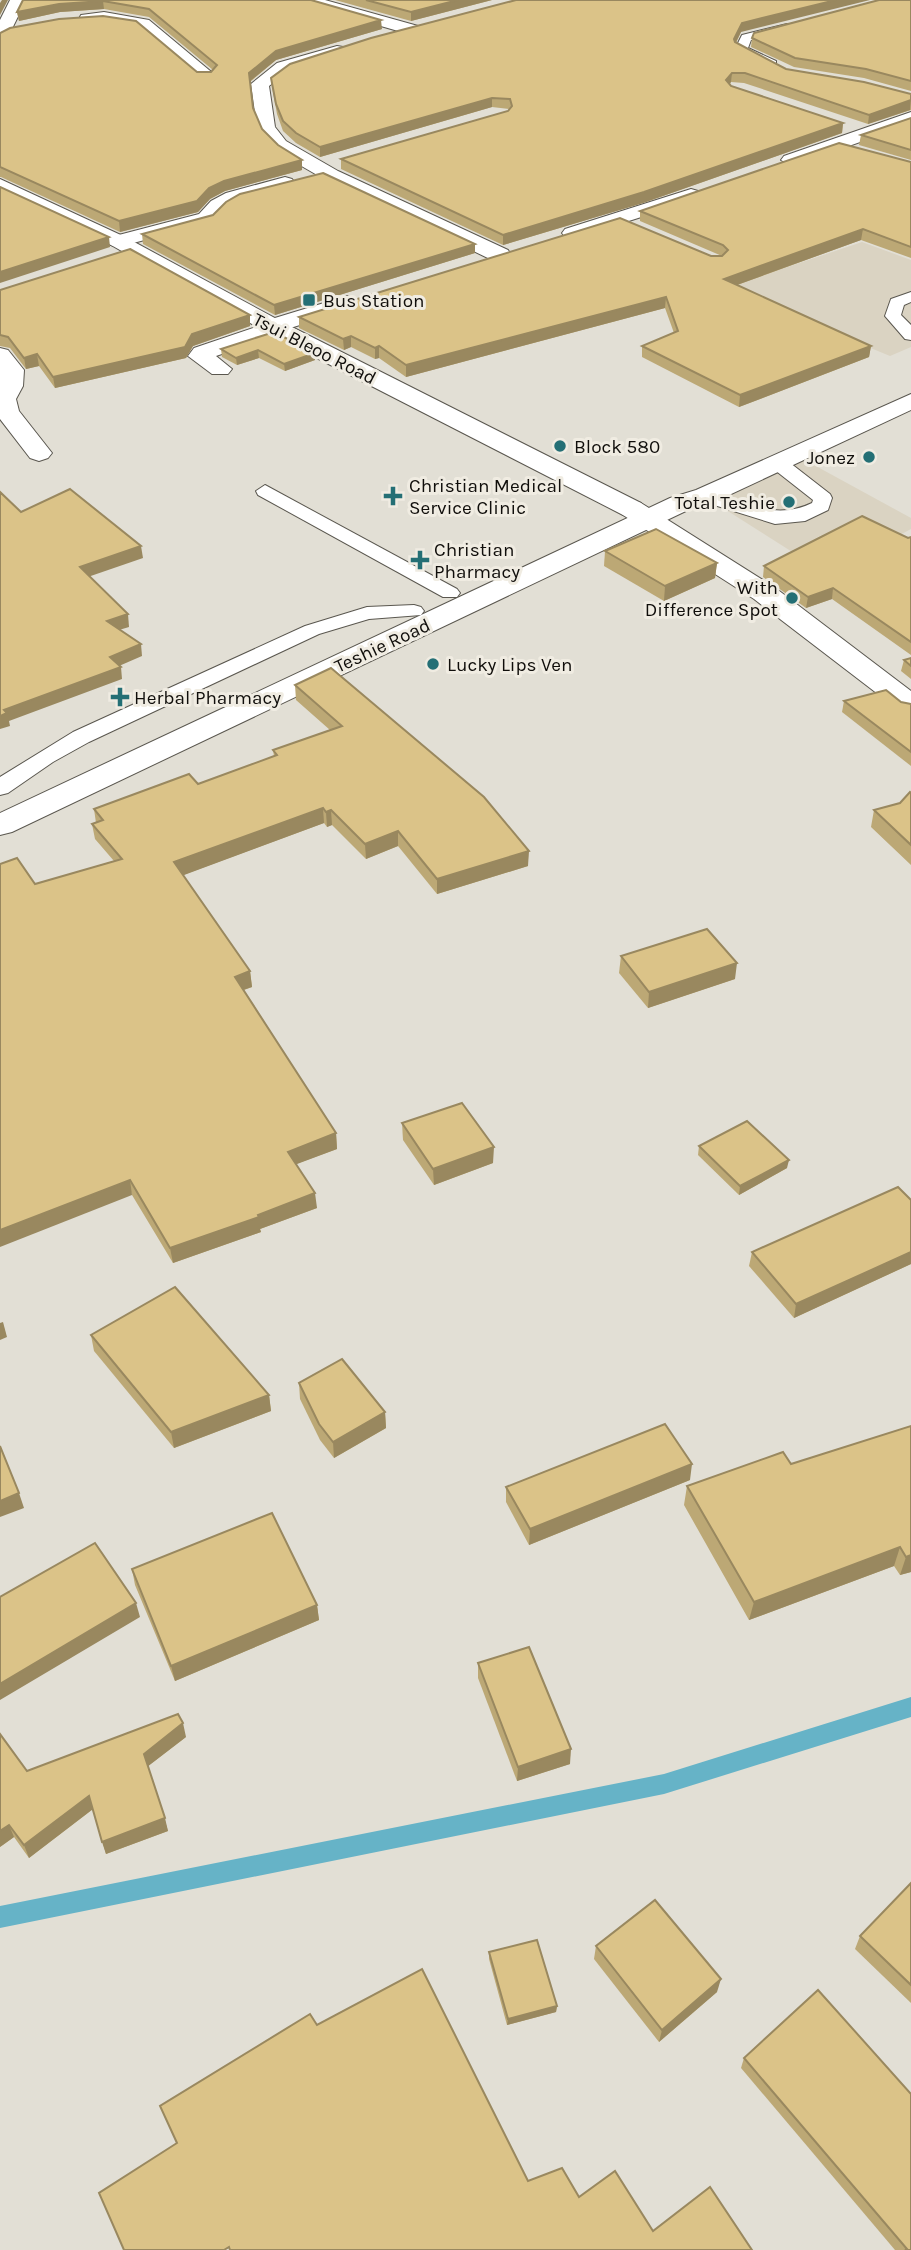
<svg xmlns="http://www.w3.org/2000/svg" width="911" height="2250" viewBox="0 0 911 2250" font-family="Karla,sans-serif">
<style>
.built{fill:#dad3c2}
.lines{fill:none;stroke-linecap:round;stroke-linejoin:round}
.stream{fill:#66b3c7;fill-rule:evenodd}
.service-casing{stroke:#5a574f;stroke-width:2}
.minor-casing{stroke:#5a574f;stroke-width:2}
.tertiary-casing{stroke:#5a574f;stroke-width:2}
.primary-casing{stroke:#5a574f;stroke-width:2}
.service{fill:#fff;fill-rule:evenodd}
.minor{fill:#fff;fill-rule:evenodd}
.tertiary{fill:#fff;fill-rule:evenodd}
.primary{fill:#fff;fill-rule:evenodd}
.wall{fill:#bca875}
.shaded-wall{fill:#99885f}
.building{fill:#dbc388;stroke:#99885f;stroke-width:2}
.poi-dot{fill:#246f75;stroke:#f0ece2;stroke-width:2.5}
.labels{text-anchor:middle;stroke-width:6;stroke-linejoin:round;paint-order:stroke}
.far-poi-label{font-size:19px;fill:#100e0b;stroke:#f0ece2;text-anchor:start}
.far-street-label{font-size:19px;fill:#100e0b;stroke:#f0ece2}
</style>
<rect width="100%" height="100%" fill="#e2dfd5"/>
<g class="built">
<polygon points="862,242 911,260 911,347 890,356 725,288"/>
<polygon points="803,459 911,518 911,529 827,574 712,501"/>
</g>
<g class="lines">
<polygon class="stream" points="911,1697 911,1717 664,1794 0,1928 0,1906 664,1774"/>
<defs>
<g id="service">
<polygon points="787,24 791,25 791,31 751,40 748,48 776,61 776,67 768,67 735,49 742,35"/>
<polygon points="911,292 911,302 904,305 901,315 911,325 911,340 905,339 885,316 891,299"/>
<path d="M778,457l7,2 45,35 2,4 -4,12 -23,11 -30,3 -77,-24 -2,-4 9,-6c40,10 67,32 107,13l1,-3 -42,-33 -2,-4 2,-4z"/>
<polygon points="265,485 457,589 460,593 457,597 443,597 258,495 256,491"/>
<polygon points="414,605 421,607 424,611 421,615 369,619 319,634 89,742 53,762 8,793 0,795 0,777 73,732 305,626 367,607"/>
</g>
<g id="minor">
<polygon points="299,0 325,0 418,26 420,30 412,35 301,3"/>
<path d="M104,12l45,8 66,55 -3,4h-12c-15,-12 -49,-46 -64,-51 -14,-5 -51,-2 -57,-9l2,-4z"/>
<polygon points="337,46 343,47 346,51 343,55 289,71 269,86 275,127 286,141 338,171 508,250 511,255 508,260 492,260 324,179 272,149 257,127 251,84 277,63"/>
<polygon points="911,112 911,124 798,164 791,166 781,160 784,156"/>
<polygon points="285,177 292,179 295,183 292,187 240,201 225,209 213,222 118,247 111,245 108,241 111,237 199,214 211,201 226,193"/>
<polygon points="691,189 698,191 701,195 698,199 572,239 565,237 562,233 565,229"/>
<polygon points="347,296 355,298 358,303 355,308 287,329 284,333 216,356 232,369 228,374 212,374 188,356 194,348 262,325 265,321"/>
<polygon points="0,348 8,350 24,370 23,386 16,399 19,411 52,453 48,458 39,461 30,458 0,419"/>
<polygon points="632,501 641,503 774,587 911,691 911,714 900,711 754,599 623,515 619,509 623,503"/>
</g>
<g id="tertiary">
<polygon points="10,0 26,0 8,37 0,42 0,20"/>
<polygon points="0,179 125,237 284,323 641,503 645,509 641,515 632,517 623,515 268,333 111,245 0,193"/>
</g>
<polygon id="primary" points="911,394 911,410 714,502 688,510 12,832 0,835 0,813 670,498 696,490"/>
</defs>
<use href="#service" class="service-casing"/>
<use href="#minor" class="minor-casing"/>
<use href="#tertiary" class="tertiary-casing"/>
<use href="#primary" class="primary-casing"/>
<use href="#service" class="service"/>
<use href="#minor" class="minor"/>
<use href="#tertiary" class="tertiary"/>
<use href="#primary" class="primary"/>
</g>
<g class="wall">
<polygon points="23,0 311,0 382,29 276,60 250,82 253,108 262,129 278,145 302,160 302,170 225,191 210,199 198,212 120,232 1,177 0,177 0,33 197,72 211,72 213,70 149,17 104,9 60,12 19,21 17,12"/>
<polygon points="335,0 492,0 411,21"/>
<polygon points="911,0 911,91 864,78 794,67 751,47 752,38"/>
<polygon points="741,32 736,43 786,69 911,94 911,110 868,124 744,83 731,82 730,84 731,86 843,123 842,133 643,203 503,245 341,169 341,159 508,111 509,109 492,107 320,157 296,143 283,131 277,114 272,87 271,78"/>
<polygon points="911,118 911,160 859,145 861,135"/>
<polygon points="911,162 911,258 861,240 737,285 871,346 869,357 739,407 642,357 642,346 674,333 665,308 406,377 379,358 375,359 351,347 344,350 299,328 299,317 711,256 722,256 640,221 640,211"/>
<polygon points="142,234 475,244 475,253 275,315 143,244"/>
<polygon points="0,290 250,315 250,326 193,346 186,358 55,388 39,366 26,369 10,348 0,346"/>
<polygon points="221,349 315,353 315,360 285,371 259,358 237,365 222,357"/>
<polygon points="911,537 911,655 832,599 806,608 763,577 764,566"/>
<polygon points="605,551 717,563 715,578 664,601 604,566"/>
<polygon points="911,658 911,679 901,671 904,660"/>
<polygon points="295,685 528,866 437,894 398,846 366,859 332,825 327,827 324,823 183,875 250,971 252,987 244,990 336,1133 337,1149 296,1164 317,1208 260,1229 261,1232 173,1263 132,1195 35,884 114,861 95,839 92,824 96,823 94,809 198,784 274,756 273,750 330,730 296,700"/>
<polygon points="844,701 901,702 911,704 911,766 842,712"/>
<polygon points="911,793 911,865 871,827 874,810 900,803"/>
<polygon points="621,956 735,979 648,1008 619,973"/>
<polygon points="402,1123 493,1163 434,1185 403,1140"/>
<polygon points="699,1146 787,1168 739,1195 698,1155"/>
<polygon points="911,1200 911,1264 794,1318 749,1266 752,1252"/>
<polygon points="91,1335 269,1395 271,1411 174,1448 94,1351"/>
<polygon points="299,1383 385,1412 386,1428 334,1458 320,1440 300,1399"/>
<polygon points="911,1426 911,1572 900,1575 894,1566 749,1620 684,1505 687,1486 791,1464"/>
<polygon points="690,1480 529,1545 506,1502 506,1487"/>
<polygon points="132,1569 317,1605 319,1620 175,1681 135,1585"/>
<polygon points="478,1663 570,1764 517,1781 478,1678"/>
<polygon points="186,1737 148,1766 168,1831 106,1854 93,1809 29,1858 14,1837 0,1847 27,1771"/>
<polygon points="911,1883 911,2003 855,1949 860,1936"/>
<polygon points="596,1946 717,1992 659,2042 594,1959"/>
<polygon points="489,1952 557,2006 556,2012 507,2025 489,1959"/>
<polygon points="744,2058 911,2250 895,2250 741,2068"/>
</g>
<g class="shaded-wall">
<polygon points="2,0 8,0 0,15 0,3"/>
<polygon points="458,0 492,0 411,21 411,12"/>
<polygon points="836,0 870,0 741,32 733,48 734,39 742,23"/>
<polygon points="103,1 104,9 60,12 19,21 17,12 59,4"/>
<polygon points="381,20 382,29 276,60 249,82 249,73 276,51"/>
<polygon points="732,73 731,82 725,89 726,80"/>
<polygon points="492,98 492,107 320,157 320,147"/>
<polygon points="911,100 910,110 868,124 869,115"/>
<polygon points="843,123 842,133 643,203 503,245 503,235"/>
<polygon points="302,160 302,170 225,191 210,199 198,212 120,232 119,221 209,188 224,181"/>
<polygon points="863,229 861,240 723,290 724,279"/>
<polygon points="109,237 110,247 0,283 0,272"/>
<polygon points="475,244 475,253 275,315 274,305"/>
<polygon points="666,297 665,308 406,377 406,365"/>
<polygon points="250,315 250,326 193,346 186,358 55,388 53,377 192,334"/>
<polygon points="351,336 351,347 344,350 343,339"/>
<polygon points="379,346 379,358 375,359 375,348"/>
<polygon points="871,346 869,357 739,407 740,395"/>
<polygon points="258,350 259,358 237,365 236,358"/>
<polygon points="315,353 315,360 285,371 284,364"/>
<polygon points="37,354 39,366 26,369 24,358"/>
<polygon points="141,546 143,558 82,579 80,567"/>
<polygon points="717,563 715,578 664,601 665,586"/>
<polygon points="833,588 832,599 806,608 808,597"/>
<polygon points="128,614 129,627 109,633 107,621"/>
<polygon points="141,644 142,656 112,669 110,657"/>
<polygon points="121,667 122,679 9,721 10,726 0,729 0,716 4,710"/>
<polygon points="323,808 324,823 176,878 174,862"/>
<polygon points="331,810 332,825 327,827 326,812"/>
<polygon points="398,831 398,846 366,859 365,844"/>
<polygon points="529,851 528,866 437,894 437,879"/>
<polygon points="737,963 735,979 648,1008 649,992"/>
<polygon points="250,971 252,987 237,992 235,977"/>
<polygon points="336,1133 337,1149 289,1167 288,1152"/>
<polygon points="494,1147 493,1163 434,1185 433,1169"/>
<polygon points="789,1160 787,1168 739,1195 740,1186"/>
<polygon points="130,1180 132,1195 0,1247 0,1230"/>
<polygon points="315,1193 317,1208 260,1229 261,1232 173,1263 170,1248"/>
<polygon points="911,1252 911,1264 794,1318 796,1304"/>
<polygon points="3,1322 7,1337 0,1340 0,1323"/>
<polygon points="269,1395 271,1411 174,1448 171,1432"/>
<polygon points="385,1412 386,1428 334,1458 333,1442"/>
<polygon points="692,1464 690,1480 529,1545 530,1529"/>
<polygon points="19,1493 24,1508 0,1517 0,1501"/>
<polygon points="900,1547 894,1566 749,1620 754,1602"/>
<polygon points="911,1555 911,1572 900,1575 906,1557"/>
<polygon points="136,1603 140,1617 0,1700 0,1684"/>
<polygon points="317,1605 319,1620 175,1681 171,1666"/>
<polygon points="183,1723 186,1737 147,1767 144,1754"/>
<polygon points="571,1749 570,1764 517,1781 518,1767"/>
<polygon points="89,1796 93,1809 29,1858 24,1845"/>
<polygon points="165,1818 168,1831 106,1854 102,1842"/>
<polygon points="9,1825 14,1837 0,1847 0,1831"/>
<polygon points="721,1979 717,1992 659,2042 662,2030"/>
<polygon points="557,2006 556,2012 507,2025 508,2019"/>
</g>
<g class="building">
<polygon points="23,0 311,0 381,20 276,51 249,73 253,108 262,129 278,145 302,160 224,181 209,188 197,201 119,221 0,167 0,33 10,28 59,19 103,16 136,21 197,72 211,72 217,65 149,9 103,1 59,4 17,12"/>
<polygon points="366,0 458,0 411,12"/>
<polygon points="516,0 836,0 742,23 734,39 735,42 786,69 864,82 911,94 911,100 869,115 745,73 732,73 726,80 731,86 843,123 644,192 503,235 341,159 508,111 512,106 510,99 492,98 320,147 296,133 283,121 276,104 271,78 290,64 371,38"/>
<polygon points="879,0 911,0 911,81 866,69 795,58 752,38 754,33"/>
<polygon points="911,118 911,150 861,135"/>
<polygon points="839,143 911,162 911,247 863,229 724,279 871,346 740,395 642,346 678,331 666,297 406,365 379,346 375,348 351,336 343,339 299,317 620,218 711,256 722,256 728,250 723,245 640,211"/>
<polygon points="323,173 475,244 274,305 142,234 213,215 226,202 240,194"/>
<polygon points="0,187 109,237 0,272"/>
<polygon points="130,249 250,315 192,334 185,347 53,377 37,354 24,358 8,337 0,335 0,290"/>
<polygon points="274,332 315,353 284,364 258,350 236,358 221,349"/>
<polygon points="70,489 141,546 80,567 128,614 107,621 141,644 110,657 121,667 4,710 7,713 0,716 0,492 21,512"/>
<polygon points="862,516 908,538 911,537 911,642 833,588 808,597 764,566"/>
<polygon points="656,529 717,563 665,586 605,551"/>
<polygon points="911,658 911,666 904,660"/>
<polygon points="331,668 484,797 529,851 437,879 398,831 365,844 331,810 326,812 323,808 174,862 250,971 235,977 336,1133 288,1152 315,1193 258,1215 259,1217 170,1248 130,1180 0,1230 0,864 17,858 35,884 122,859 92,824 103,820 94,809 189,774 198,784 277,755 273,750 342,726 295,685"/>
<polygon points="886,690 901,702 911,704 911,752 844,701"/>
<polygon points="910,792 911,793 911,845 874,810 900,803"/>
<polygon points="707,929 737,963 649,992 621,956"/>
<polygon points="462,1103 494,1147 433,1169 402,1123"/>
<polygon points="747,1121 789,1160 740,1186 699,1146"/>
<polygon points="898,1187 911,1200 911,1252 796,1304 752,1252"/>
<polygon points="175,1287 269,1395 171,1432 91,1335"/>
<polygon points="342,1359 385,1412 333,1442 319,1424 299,1383"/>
<polygon points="665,1424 692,1464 530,1529 506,1487"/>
<polygon points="911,1426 911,1555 906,1557 900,1547 754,1602 687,1486 783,1452 791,1464"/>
<polygon points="0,1446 19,1493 0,1501"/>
<polygon points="272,1513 317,1605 171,1666 132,1569"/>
<polygon points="95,1543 136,1603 0,1684 0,1597"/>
<polygon points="529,1647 571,1749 518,1767 478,1663"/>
<polygon points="178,1714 183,1723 144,1754 165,1818 102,1842 89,1796 24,1845 9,1825 0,1831 0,1734 27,1771"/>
<polygon points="911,1883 911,1985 860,1936"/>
<polygon points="655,1900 721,1979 662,2030 596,1946"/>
<polygon points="537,1940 557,2006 508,2019 489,1952"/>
<polygon points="422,1969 528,2181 562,2168 579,2197 615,2171 653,2231 710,2187 752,2250 230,2250 229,2247 224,2250 124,2250 99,2193 177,2143 160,2106 310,2014 317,2025"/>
<polygon points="818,1990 911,2094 911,2250 905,2250 907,2249 744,2058"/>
</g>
<g class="poi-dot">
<rect x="302" y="293" width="14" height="14" rx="3.5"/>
<circle cx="560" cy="446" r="7"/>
<circle cx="869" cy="457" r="7"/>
<path d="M389.5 485.5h7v7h7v7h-7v7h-7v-7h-7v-7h7z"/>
<circle cx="789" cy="502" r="7"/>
<path d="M416.5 549.5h7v7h7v7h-7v7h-7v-7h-7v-7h7z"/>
<circle cx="792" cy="598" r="7"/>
<circle cx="433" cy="664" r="7"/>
<path d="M116.5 686.5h7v7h7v7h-7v7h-7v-7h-7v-7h7z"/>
</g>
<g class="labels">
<g class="far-poi-label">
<text x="323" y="307">Bus Station</text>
<text x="574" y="453">Block 580</text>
<text x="855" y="464" text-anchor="end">Jonez</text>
<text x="409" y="492">Christian Medical<tspan x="409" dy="22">Service Clinic</tspan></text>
<text x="775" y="509" text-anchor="end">Total Teshie</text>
<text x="434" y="556">Christian<tspan x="434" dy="22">Pharmacy</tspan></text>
<text x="778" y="594" text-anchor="end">With<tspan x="778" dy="22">Difference Spot</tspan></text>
<text x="447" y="671">Lucky Lips Ven</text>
<text x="134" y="704">Herbal Pharmacy</text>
</g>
<g class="far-street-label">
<text transform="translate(315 348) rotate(27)" y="7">Tsui Bleoo Road</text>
<text transform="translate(382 645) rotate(-25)" y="7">Teshie Road</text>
</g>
</g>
</svg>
